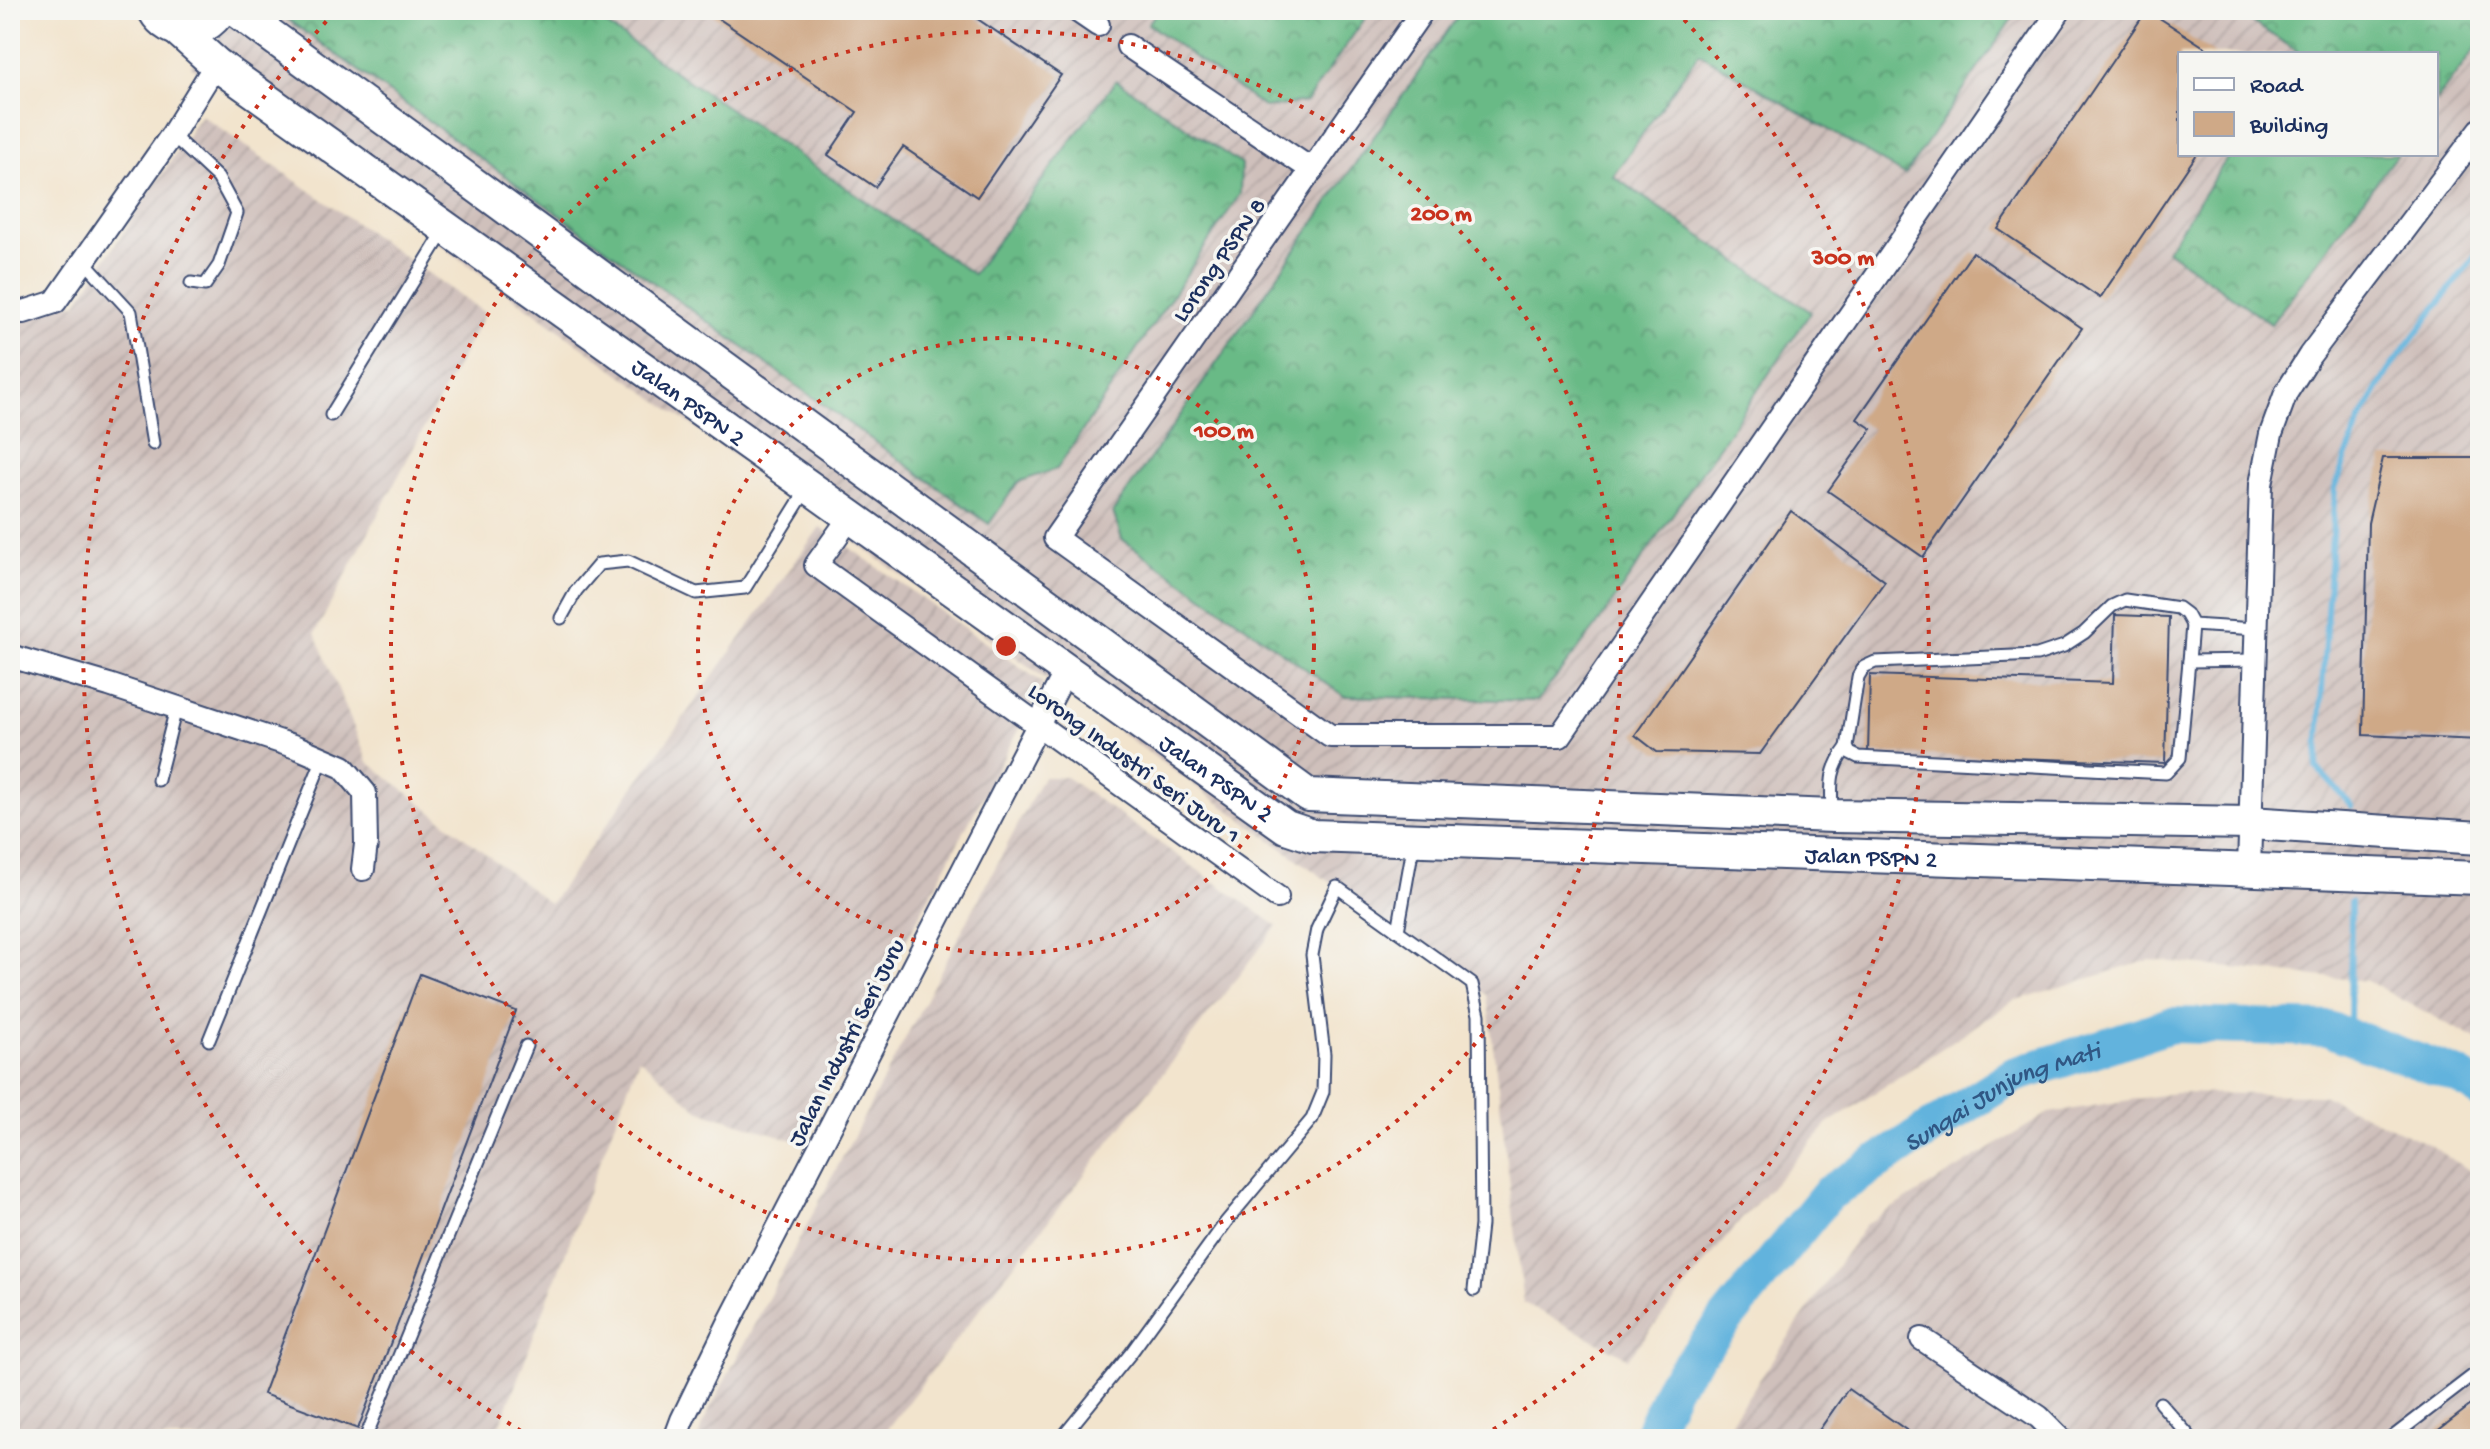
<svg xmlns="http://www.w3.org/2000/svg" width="2490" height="1449" viewBox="0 0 2490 1449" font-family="'Gochi Hand',sans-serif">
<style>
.industrial{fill:url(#industrial-furrows);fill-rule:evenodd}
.forest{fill:url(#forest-crowns);stroke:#427472;stroke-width:2}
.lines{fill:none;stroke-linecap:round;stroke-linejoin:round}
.stream{stroke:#62b3dd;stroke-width:6}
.river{stroke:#62b3dd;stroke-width:36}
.building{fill:#cfa987}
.lane-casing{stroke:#3b4a6f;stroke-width:15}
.street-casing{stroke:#3b4a6f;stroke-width:26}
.secondary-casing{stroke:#3b4a6f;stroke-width:36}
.lane{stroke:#fff;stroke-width:11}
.street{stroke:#fff;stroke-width:22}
.secondary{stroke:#fff;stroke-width:32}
.ring{fill:none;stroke:#c8321e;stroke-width:4;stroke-dasharray:4 8}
.labels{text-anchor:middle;stroke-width:7;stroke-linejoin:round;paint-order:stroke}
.street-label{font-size:24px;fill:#1b2f5e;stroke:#f6f6f2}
.water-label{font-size:26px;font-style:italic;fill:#305784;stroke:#f6f6f2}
.centre{fill:#c8321e;stroke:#f6f6f2;stroke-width:4}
.ring-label{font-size:24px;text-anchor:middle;font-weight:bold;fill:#c8321e;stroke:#f6f6f2;stroke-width:7;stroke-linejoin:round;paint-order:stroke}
</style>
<defs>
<pattern id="industrial-furrows" width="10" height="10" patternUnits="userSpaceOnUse" patternTransform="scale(2)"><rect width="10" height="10" fill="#cfc0bb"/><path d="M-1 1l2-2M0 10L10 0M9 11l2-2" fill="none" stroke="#b1a5a3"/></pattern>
<pattern id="forest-crowns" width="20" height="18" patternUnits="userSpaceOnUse" patternTransform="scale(2)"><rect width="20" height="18" fill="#69ba86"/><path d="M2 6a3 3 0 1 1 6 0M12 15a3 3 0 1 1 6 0" fill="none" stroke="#569871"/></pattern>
</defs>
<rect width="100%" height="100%" fill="#f6f6f2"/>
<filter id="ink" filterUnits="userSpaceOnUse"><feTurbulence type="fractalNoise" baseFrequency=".0125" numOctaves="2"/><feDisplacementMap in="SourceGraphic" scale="16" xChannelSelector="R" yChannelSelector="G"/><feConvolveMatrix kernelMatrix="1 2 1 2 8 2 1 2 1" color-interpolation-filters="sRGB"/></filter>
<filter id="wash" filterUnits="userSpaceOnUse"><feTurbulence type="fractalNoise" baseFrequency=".006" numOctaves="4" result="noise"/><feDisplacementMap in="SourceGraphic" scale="32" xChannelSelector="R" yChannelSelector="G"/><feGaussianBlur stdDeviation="1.8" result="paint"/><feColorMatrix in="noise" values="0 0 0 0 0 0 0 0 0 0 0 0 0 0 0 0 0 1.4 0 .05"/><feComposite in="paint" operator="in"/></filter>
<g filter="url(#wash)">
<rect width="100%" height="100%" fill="#f2e4cd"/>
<g class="industrial">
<path d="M234,10h2246v1031l-113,-60 -217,-21 -137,41 -185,123 -88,97 -112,137 -104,-55 -37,-308 -1296,-929zM2180,54h256v100h-256z"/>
<polygon points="201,115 485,313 315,633 368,762 550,904 820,527 1043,683 799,1142 698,1110 639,1058 495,1439 10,1439 10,296 76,304"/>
<polygon points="1043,777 1066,777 1277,926 879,1439 698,1439 702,1424"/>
<polygon points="2174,1093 2322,1095 2430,1145 2480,1177 2480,1439 1723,1439 1732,1420 1866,1224 2049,1113"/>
</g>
<g class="forest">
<polygon points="280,10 584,10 973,274 1116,80 1241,164 1240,194 1057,469 1018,482 989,524 287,19"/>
<polygon points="1158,10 1371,10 1306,102 1265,108 1148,24"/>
<polygon points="1462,10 2018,10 1905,175 1699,53 1613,176 1811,312 1595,628 1537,701 1344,696 1122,539 1113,512"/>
<polygon points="2233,10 2480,10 2480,42 2436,101 2436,54 2296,54 2297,51"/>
<polygon points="2230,154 2397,154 2271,324 2167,250"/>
</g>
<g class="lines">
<g class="stream">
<polyline points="2352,806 2317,768 2335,488 2360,420 2388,371 2480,249"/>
<polyline points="2350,1037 2351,902"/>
</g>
<path class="river" id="s1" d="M1649,1439l24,-54 155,-191 186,-119 157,-50 157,4 131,47 21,14"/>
</g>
<g id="blocks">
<g class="building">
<polygon points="706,10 964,10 1061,75 977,197 903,147 875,187 828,155 857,112"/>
<polygon points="2147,10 2215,54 2180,54 2180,154 2197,154 2100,298 1998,229"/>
<polygon points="1973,252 2082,328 1923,557 1828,491 1872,429 1857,419"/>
<polygon points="2383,458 2480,458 2480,740 2363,735 2368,523"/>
<polygon points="1791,511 1885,581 1760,754 1657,752 1635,735"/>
<polygon points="2115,615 2169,617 2165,763 1868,753 1870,675 2113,683"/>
<polygon points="420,974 516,1011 358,1429 263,1394"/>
<polygon points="1848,1389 1919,1439 1813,1439"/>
<polygon points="2480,1398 2480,1439 2427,1439"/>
</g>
</g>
</g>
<g filter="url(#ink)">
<use href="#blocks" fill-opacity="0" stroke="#3b4a6f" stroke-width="2"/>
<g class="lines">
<defs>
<g id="lane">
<polyline points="172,135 218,178 237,213 219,265 205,285 191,283"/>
<polyline points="84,261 131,312 153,444"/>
<polyline points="331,415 444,231"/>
<polyline points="561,618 576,591 599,564 628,561 696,593 745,588 808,487"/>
<polyline points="2255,660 2189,661 2180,758 2166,773 1858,757 1850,753 1847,747 1858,677 1864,667 1875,662 2037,655 2064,646 2084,633 2112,606 2125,600 2178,608 2186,614 2192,625 2256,629"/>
<polyline points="2189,661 2192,625"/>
<polyline points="158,780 176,708"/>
<path d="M1832,812c-1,-29 -3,-42 15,-65"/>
<polyline points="1398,931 1414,841"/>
<polyline points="209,1040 323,758"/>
<polyline points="2160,1403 2192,1439"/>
<polyline points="365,1439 526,1046"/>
<polyline points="1061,1439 1131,1353 1226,1222 1312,1119 1323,1092 1324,1054 1312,955 1317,929 1337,887 1472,984 1479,1015 1481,1225 1474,1290"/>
<polyline points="2390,1439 2480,1370"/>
</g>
<g id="street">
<polyline points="1076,10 1098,25"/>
<polyline points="1423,10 1055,538 1330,736 1560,736 2060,10"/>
<polyline points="1128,46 1312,170"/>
<polyline points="10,311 24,312 55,302 172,135 216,64"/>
<polyline points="851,516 816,565 1277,897"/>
<polyline points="10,656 109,685 299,748 343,767 365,793 366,844 363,869"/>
<polyline points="2249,868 2261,484 2271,434 2286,393 2310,355 2480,130"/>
<polyline points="1922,1339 2039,1417 2061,1439"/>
<polyline points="675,1439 682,1420 730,1321 1066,671"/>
</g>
<g id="secondary">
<path d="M154,10c16,28 50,26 66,0"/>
<polyline points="236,10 1308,795 1833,816 2250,823 2480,838"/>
<path id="s2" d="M178,30l38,34 1070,763 27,9 1167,42"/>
</g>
</defs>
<use href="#lane" class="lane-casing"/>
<use href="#street" class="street-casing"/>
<use href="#secondary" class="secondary-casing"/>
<use href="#lane" class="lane"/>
<use href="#street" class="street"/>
<use href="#secondary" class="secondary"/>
</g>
</g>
<g class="ring">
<circle cx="1006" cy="646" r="308"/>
<circle cx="1006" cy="646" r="615"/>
<path d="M531 1437A923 923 0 0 1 336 11M1676 11A923 923 0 0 1 1481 1437"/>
</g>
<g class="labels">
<g class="street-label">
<text transform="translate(1218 259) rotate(-55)" y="8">Lorong PSPN 8</text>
<text dy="8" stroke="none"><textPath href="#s2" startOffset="632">Jalan PSPN 2</textPath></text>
<text transform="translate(1135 762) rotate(36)" y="8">Lorong Industri Seri Juru 1</text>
<text dy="8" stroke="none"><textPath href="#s2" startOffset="1280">Jalan PSPN 2</textPath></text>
<text dy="8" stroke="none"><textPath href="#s2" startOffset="1952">Jalan PSPN 2</textPath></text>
<text transform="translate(845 1042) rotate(-63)" y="8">Jalan Industri Seri Juru</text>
</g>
<g class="water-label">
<text dy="9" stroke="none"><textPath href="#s1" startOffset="506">Sungai Junjung Mati</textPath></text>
</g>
</g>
<circle cx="1006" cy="646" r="12" class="centre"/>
<g class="ring-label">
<text x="1441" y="220">200 m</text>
<text x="1843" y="264">300 m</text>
<text x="1224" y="437">100 m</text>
</g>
<rect width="2490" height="1449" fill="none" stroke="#f6f6f2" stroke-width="40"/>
<rect x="2178" y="52" width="260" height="104" fill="#f6f6f2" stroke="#9ea6b7" stroke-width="2"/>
<rect x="2194" y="78" width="40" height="12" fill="#ffffff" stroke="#9ea6b7" stroke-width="2"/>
<text x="2250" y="92" font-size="24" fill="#1b2f5e">Road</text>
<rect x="2194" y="112" width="40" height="24" fill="#cfa987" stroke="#9ea6b7" stroke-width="2"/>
<text x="2250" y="132" font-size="24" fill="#1b2f5e">Building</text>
</svg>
